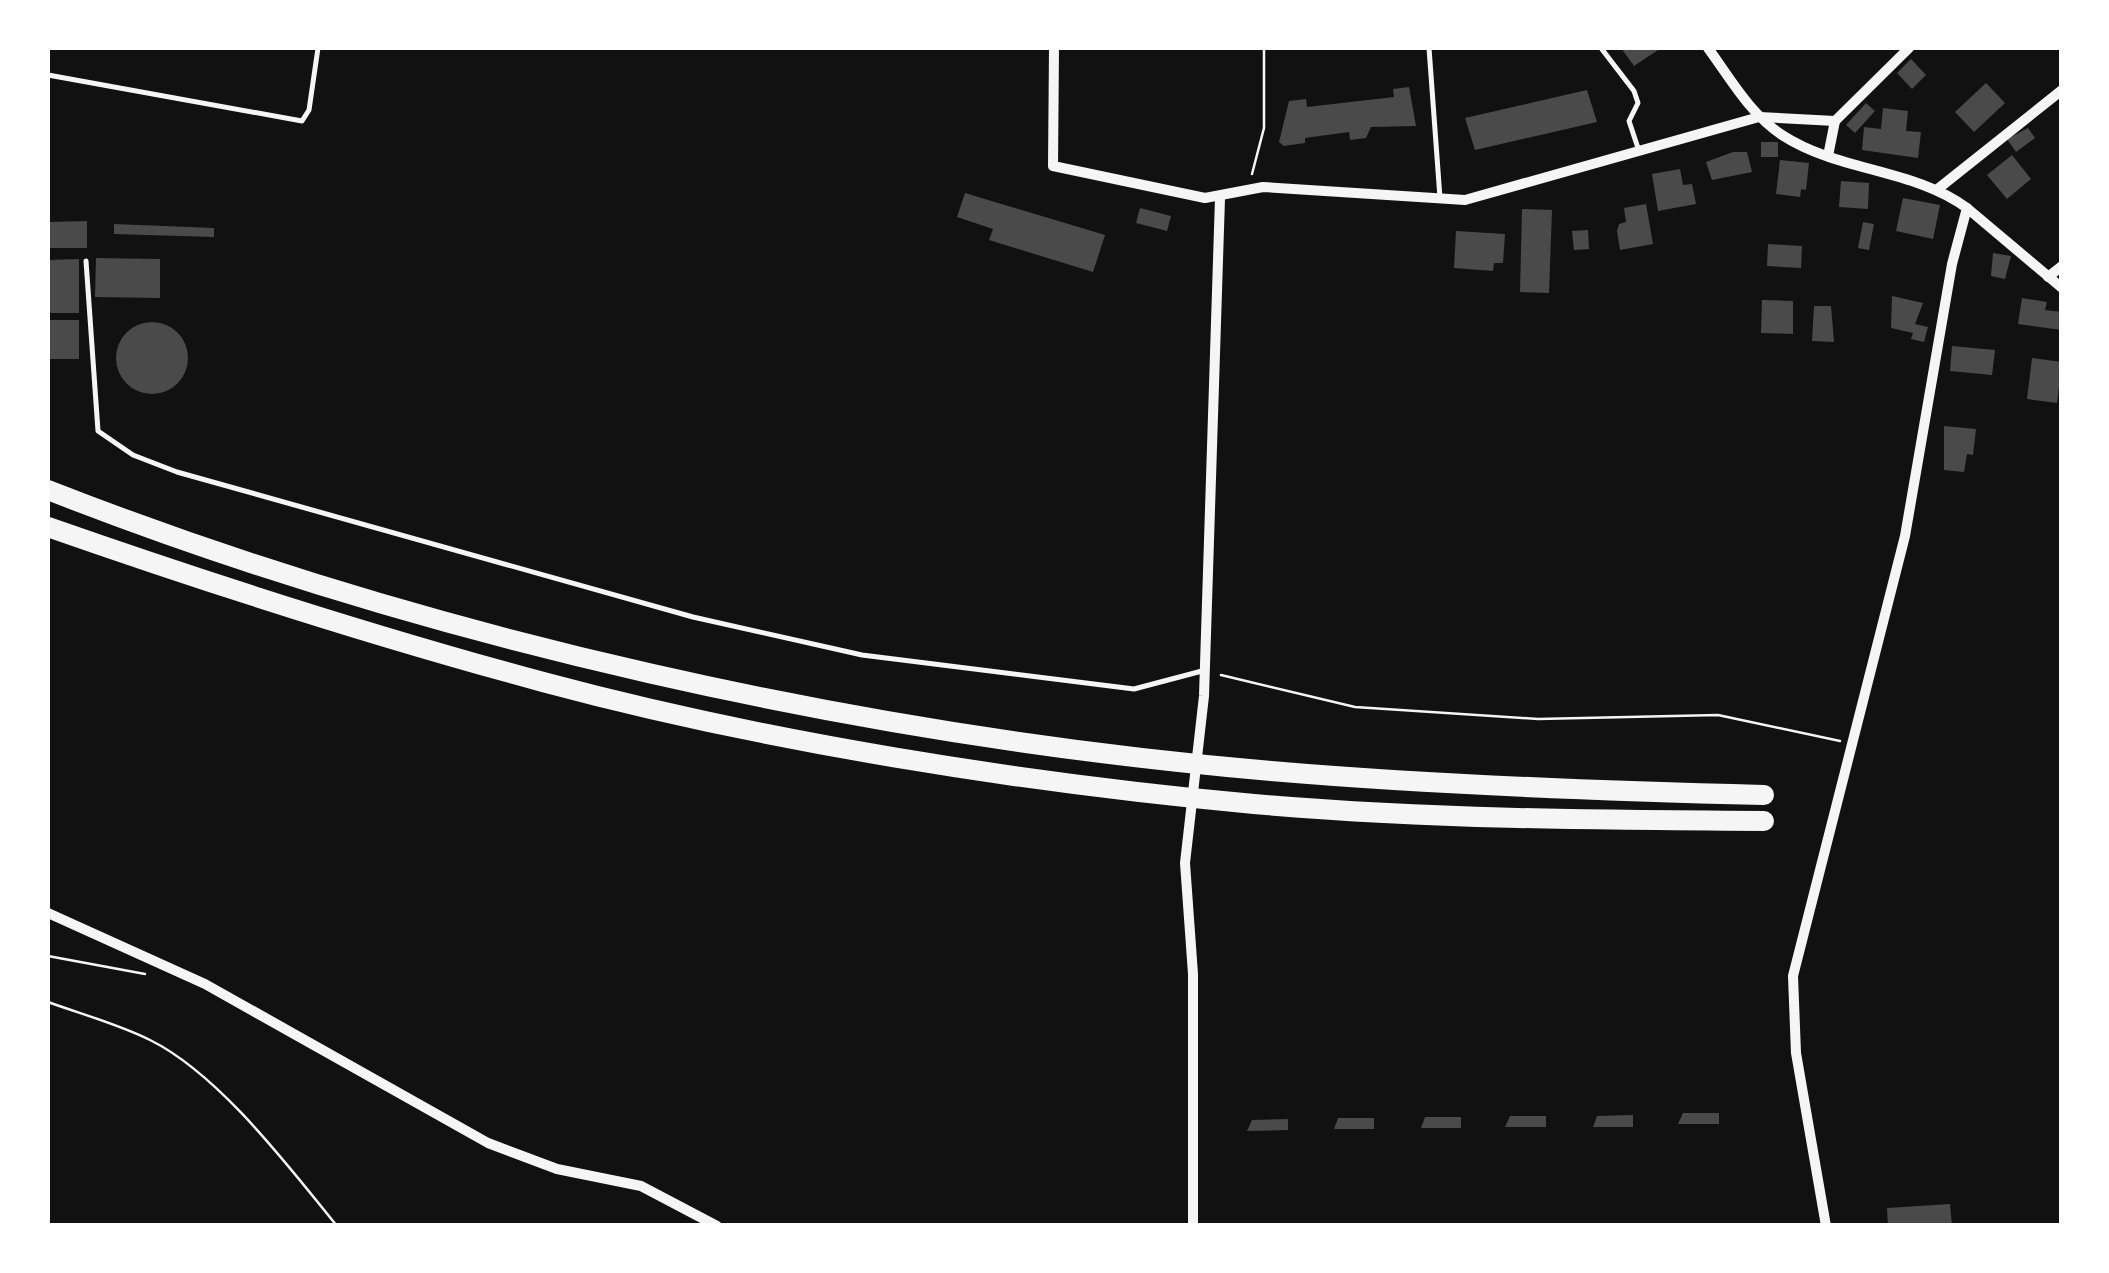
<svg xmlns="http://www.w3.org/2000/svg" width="2109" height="1273" viewBox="0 0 2109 1273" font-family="'Work Sans',sans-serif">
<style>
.building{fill:#4a4a4a}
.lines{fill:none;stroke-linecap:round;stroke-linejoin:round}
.path{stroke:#f5f5f5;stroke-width:2.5}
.service{stroke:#f5f5f5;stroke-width:5}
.minor{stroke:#f5f5f5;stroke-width:10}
.motorway{stroke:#f5f5f5;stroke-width:20}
</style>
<rect width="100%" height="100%" fill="#111"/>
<g class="building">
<polygon points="1621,48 1661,48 1634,66"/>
<polygon points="1911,59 1926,75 1912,89 1897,73"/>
<polygon points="1986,83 2005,103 1974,132 1955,112"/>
<polygon points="1409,87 1416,126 1371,127 1366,138 1350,140 1349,132 1305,138 1305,143 1284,146 1279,142 1289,101 1306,99 1307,107 1394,97 1393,89"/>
<polygon points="1587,90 1597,122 1475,150 1465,118"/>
<polygon points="1866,103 1875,111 1855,133 1846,125"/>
<polygon points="1883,108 1908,111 1906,131 1921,132 1918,158 1862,150 1864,127 1881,129"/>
<polygon points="2028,128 2035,138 2016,152 2007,139"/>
<rect x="1761" y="142" width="17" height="15"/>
<polygon points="1733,152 1747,152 1752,172 1712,180 1706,162"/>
<polygon points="2012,155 2031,179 2007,199 1987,175"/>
<polygon points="1780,160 1809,163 1806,190 1801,189 1800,197 1776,194"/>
<polygon points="1680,169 1683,185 1692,184 1696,204 1658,211 1652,174"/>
<polygon points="1841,181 1869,183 1868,209 1839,207"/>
<polygon points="965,193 1105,235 1093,272 989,240 993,229 957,217"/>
<polygon points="1903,198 1940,205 1933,239 1896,231"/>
<polygon points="1646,204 1653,244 1620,250 1617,231 1619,224 1626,222 1624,208"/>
<polygon points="1140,208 1171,216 1167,231 1136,223"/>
<polygon points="1522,209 1552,210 1549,293 1520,292"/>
<polygon points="87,221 87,248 48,248 48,222"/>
<polygon points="1863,222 1874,224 1869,250 1858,248"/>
<polygon points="114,224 214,228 214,237 114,234"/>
<polygon points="1588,230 1589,249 1574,250 1572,231"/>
<polygon points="1456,231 1505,234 1503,263 1494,263 1493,271 1454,268"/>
<polygon points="1768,244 1802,246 1801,268 1767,266"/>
<polygon points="1993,253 2011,256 2005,279 1991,276"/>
<polygon points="96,258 160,259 160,298 95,297"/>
<polygon points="79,259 79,313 48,313 48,260"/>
<polygon points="1892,296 1923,303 1915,324 1928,327 1924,342 1911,339 1913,333 1891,328"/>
<polygon points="2022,298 2047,302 2045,310 2062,312 2062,330 2018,324"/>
<polygon points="1762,300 1793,301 1793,334 1761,333"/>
<polygon points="1814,306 1831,306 1834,342 1812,341"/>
<rect x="48" y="320" width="31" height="39"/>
<circle cx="152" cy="358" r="36"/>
<polygon points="1952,346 1995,350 1992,375 1950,371"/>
<polygon points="2032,358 2062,362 2057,403 2027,399"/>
<polygon points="1944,426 1976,429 1973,455 1967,454 1964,472 1944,470"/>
<polygon points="1683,1113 1719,1113 1719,1124 1678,1124"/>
<polygon points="1633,1115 1633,1127 1593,1127 1597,1116"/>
<polygon points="1510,1116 1546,1116 1546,1127 1505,1127"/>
<polygon points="1425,1117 1461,1117 1461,1128 1421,1128"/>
<polygon points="1338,1118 1374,1118 1374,1129 1334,1129"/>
<polygon points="1288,1119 1288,1130 1247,1131 1252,1120"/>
<polygon points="1950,1204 1952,1226 1888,1226 1887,1208"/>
</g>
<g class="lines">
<g class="path">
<polyline points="1252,174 1264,128 1264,48"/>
<polyline points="1221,675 1355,707 1538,719 1718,715 1840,741"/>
<polyline points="48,956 145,974"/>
<path d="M48,1002c33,12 70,22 102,38 69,34 139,127 187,186"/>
</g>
<g class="service">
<polyline points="1429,48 1440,198"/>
<polyline points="1601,48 1634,91 1638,103 1629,121 1638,148"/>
<polyline points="48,75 302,121 309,110 318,48"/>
<polyline points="86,261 98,431 133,455 177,472 693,617 862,655 1134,689 1202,671"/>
</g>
<g class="minor">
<polyline points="1054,48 1053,166 1205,198 1263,187 1465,200 1759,117 1835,121 1909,48"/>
<path d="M1708,48c22,30 42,66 74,87 57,37 130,33 185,73l-15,56 -47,272 -112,440 3,77 30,173"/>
<polyline points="1828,156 1835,121"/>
<polyline points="1939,188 2062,90"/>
<polyline points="1967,208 2062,288"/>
<polyline points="2048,277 2062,266"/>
<polyline points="48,913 205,984 488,1143 557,1169 641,1186 717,1226"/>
<polyline points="1193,1226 1193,974 1185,863 1204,696 1220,198"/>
</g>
<g class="motorway">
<path d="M48,490c380,149 816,246 1223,281 164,14 328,20 493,24"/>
<path d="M48,527c163,57 328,110 495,155 223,60 481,101 711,122 170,15 340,16 510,17"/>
</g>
</g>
<rect width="2109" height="1273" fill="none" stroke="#ffffff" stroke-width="100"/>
</svg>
